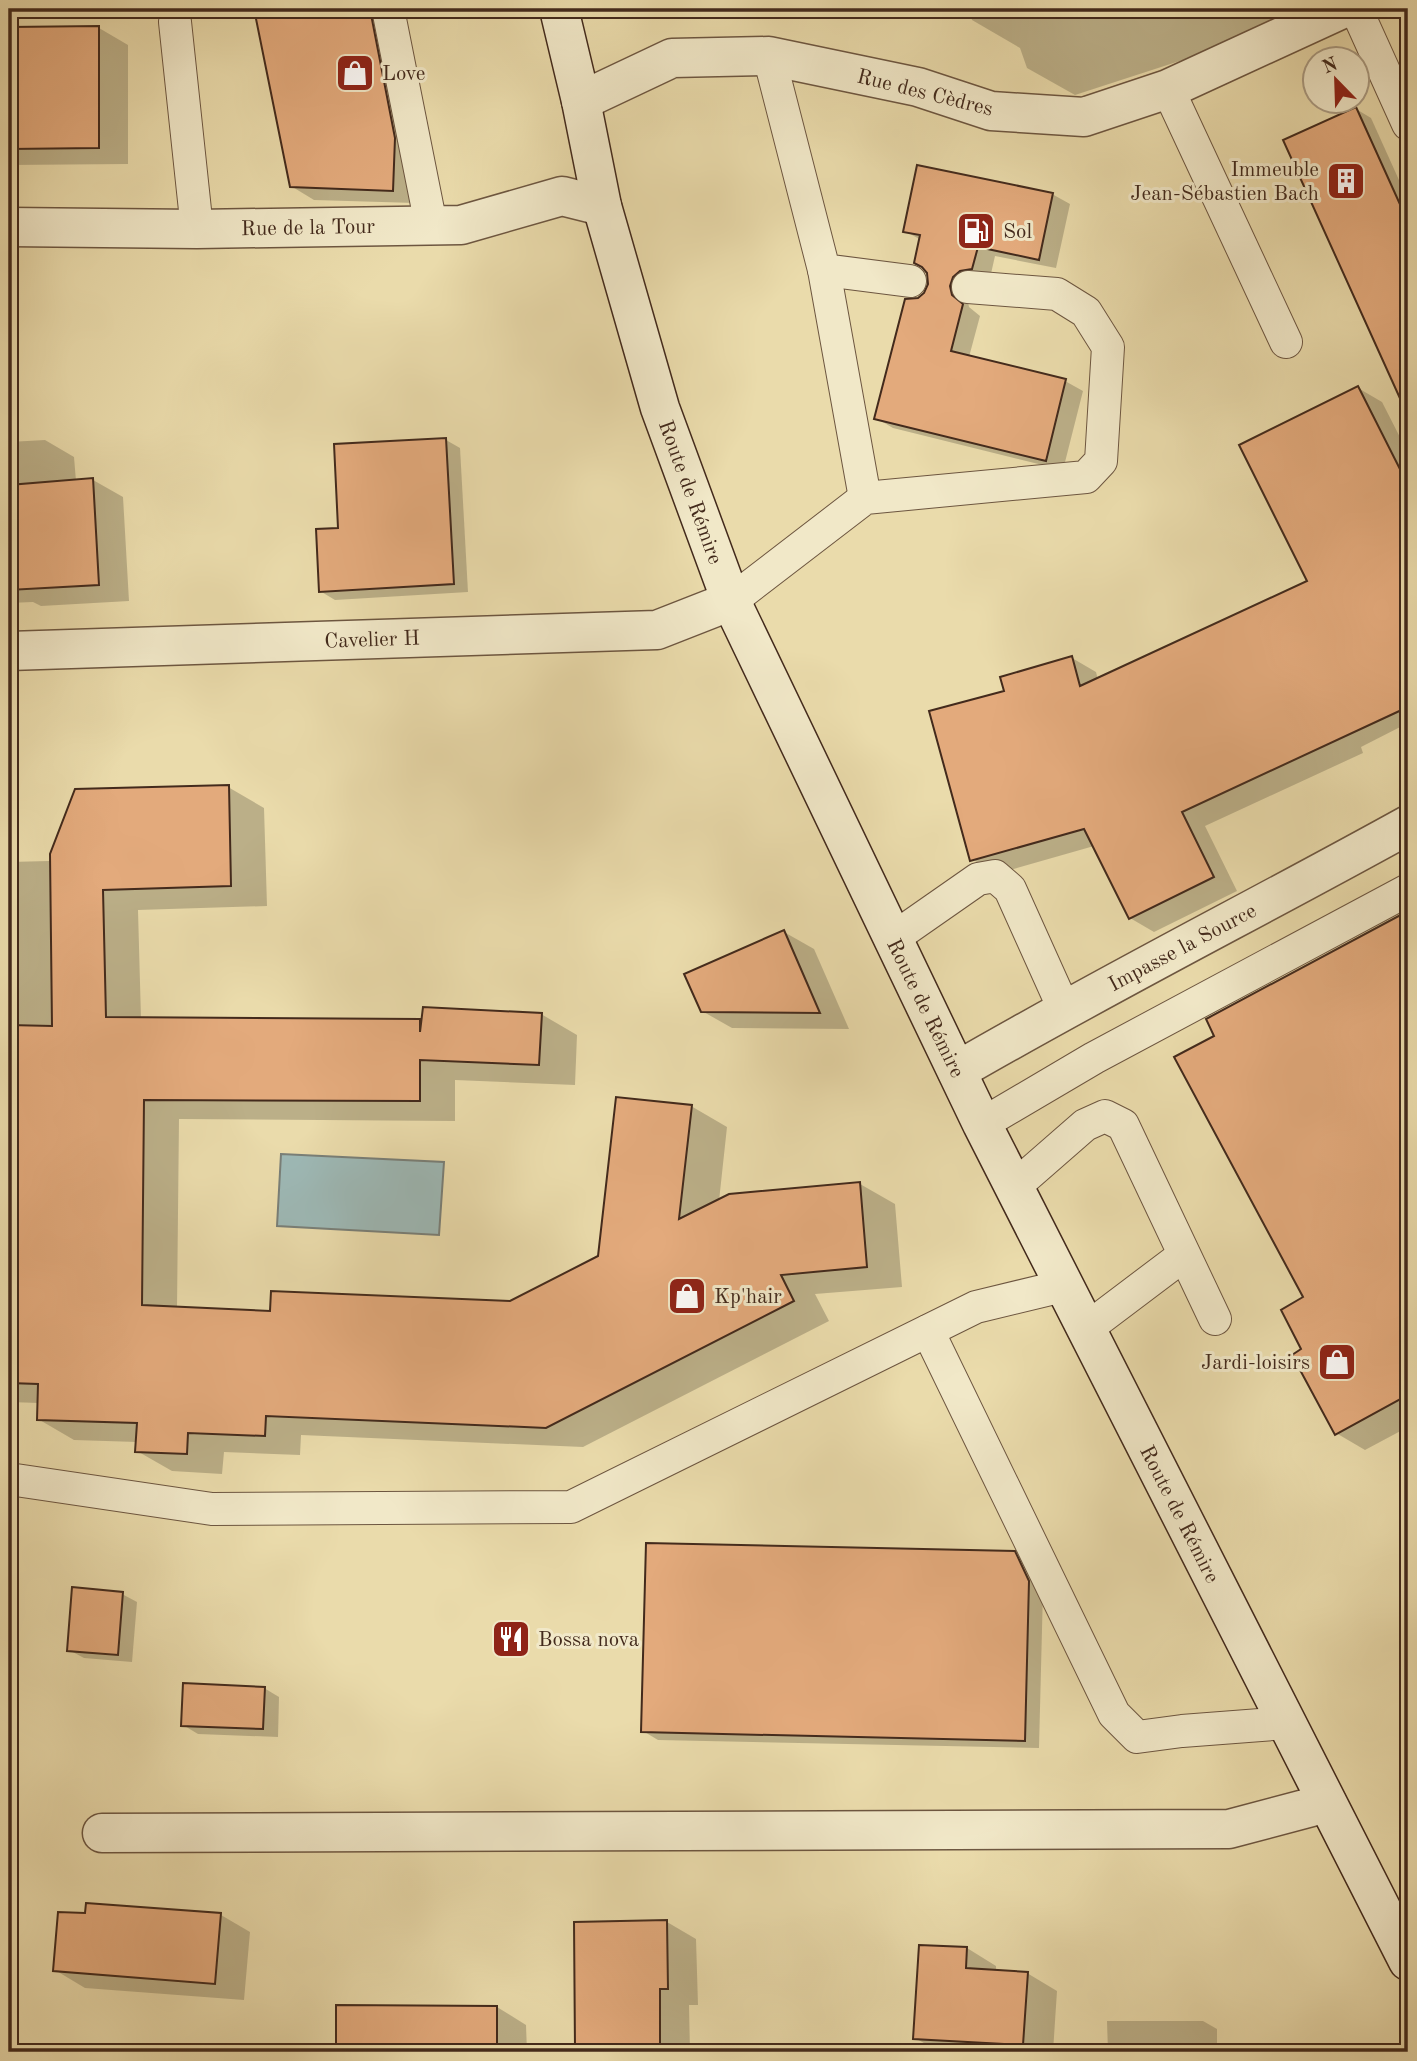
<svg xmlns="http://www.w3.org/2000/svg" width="1417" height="2061" viewBox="0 0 1417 2061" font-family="'Old Standard TT',serif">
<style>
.water{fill:#9db8b5;stroke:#797f78;stroke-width:2}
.shadow{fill:#0003}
.building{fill:#e3aa7c;stroke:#432a1c;stroke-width:2}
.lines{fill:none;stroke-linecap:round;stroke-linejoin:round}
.service-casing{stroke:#6d5640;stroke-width:34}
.minor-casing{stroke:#6d5640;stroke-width:41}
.secondary-casing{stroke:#432a1c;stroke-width:41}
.service{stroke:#f1e8c8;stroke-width:32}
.minor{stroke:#f1e8c8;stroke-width:38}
.secondary{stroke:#f1e8c8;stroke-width:38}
.labels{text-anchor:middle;stroke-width:6;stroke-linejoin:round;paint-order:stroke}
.poi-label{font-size:21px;fill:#432a1c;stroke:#f1e8c8;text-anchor:start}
.street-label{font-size:21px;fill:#432a1c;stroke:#f1e8c8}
</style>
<rect width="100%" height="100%" fill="#eadbab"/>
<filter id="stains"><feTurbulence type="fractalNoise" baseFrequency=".00286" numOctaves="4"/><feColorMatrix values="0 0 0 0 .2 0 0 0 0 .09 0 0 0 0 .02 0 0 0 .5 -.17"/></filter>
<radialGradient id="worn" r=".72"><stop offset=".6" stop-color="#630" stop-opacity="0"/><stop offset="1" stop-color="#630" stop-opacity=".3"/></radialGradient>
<polygon class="water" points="281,1154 444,1162 439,1235 277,1226"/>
<g class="shadow">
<polygon points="256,9 395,9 415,203 314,200 291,186"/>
<polygon points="969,9 1309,9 1312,18 1075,95 1027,68 1020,48 972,20"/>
<polygon points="99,28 128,45 128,164 9,165 9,29"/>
<polygon points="1356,109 1371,118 1408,200 1408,391 1396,384"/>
<polygon points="1052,194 1070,204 1056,268 995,256 990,278 967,296 969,307 980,316 969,357 1065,381 1083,391 1063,470 893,428 876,418 918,299 926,294 930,284 921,240 905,231"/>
<polygon points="1358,388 1382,402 1408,453 1408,723 1361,747 1363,753 1205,826 1237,891 1154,932 1130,918 1094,846 996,874 972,859 1006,693 1072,658 1096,672 1098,680 1310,581"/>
<polygon points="45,440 74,457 76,481 93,480 123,497 129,601 41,606 33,602 9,603 9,442"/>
<polygon points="446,440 460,448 468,592 335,600 320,591 340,530"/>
<polygon points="228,787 264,808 267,906 138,910 141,1019 420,1021 423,1023 541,1014 577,1035 575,1085 455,1080 455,1121 179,1119 177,1309 271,1313 510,1302 600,1257 691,1106 727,1127 719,1201 860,1184 895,1204 902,1287 815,1294 829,1321 583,1447 301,1435 300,1455 224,1452 222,1474 172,1471 137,1451 137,1442 74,1440 38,1419 39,1403 9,1402 9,862 49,861 77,791"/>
<polygon points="1408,913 1408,1427 1365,1450 1336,1433 1304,1349 1306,1298 1217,1036 1208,1020"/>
<polygon points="784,932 814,949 849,1029 732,1028 702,1011"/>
<polygon points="1014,1553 1029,1562 1043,1590 1039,1748 658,1740 643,1731"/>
<polygon points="122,1594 137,1602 132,1662 84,1658 69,1650"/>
<polygon points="264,1688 279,1697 278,1737 198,1734 183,1725"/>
<polygon points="221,1915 250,1932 244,2000 85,1988 55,1970"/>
<polygon points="667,1922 696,1939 698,2005 689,2005 690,2052 584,2052 577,2048"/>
<polygon points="967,1948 996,1966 996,1972 1027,1973 1057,1991 1053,2052 940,2052 915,2038"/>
<polygon points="338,2007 497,2007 526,2025 527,2052 338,2052"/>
<polygon points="1107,2021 1203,2021 1217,2029 1217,2052 1108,2052"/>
</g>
<g class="building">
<polygon points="254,9 370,9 395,138 393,191 290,187"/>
<polygon points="99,26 99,148 9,149 9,27"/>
<polygon points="1356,107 1408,222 1408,416 1283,140"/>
<polygon points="917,165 1053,193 1039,260 978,247 972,269 960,271 953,277 950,286 952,295 963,304 951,351 1066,379 1046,461 874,419 905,299 918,298 924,293 928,284 927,273 922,267 914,263 920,235 903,232"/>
<polygon points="1358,386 1408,485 1408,707 1182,812 1214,877 1129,919 1084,829 970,861 929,711 1004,691 1000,677 1072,656 1080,686 1307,581 1239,445"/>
<polygon points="446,438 454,584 319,592 316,529 338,528 334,444"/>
<polygon points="93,478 99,585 9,590 9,485"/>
<polygon points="229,785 231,886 103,890 106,1017 420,1019 420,1032 423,1007 542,1013 539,1065 420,1060 420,1101 144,1100 142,1305 270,1311 271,1291 510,1301 598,1256 616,1097 692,1105 679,1219 729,1194 860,1182 867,1267 781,1275 794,1301 546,1428 266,1416 265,1436 188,1433 187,1454 135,1452 137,1423 37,1420 38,1384 9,1383 9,1025 52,1026 50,854 75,789"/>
<polygon points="1408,911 1408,1395 1335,1435 1292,1355 1301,1349 1281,1310 1303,1297 1174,1057 1214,1036 1206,1019"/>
<polygon points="784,930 820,1013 701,1012 684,974"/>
<polygon points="646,1543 1015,1551 1029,1581 1025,1741 641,1732"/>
<polygon points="72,1587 123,1592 118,1655 67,1651"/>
<polygon points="183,1683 265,1687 263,1729 181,1726"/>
<polygon points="86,1903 221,1913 215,1984 53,1971 58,1912 85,1913"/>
<polygon points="667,1920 668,1989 660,1989 660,2048 575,2049 574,1922"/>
<polygon points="919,1945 967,1947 966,1968 1028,1972 1023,2045 913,2039"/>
<polygon points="336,2005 497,2006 497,2048 405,2048 405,2052 336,2052"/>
</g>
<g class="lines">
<defs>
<g id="service">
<polyline points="388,9 431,225"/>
<polyline points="1356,9 1408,124"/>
<polyline points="175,22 197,229"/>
<polyline points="769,56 824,270 910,281"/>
<polyline points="1168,89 1286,342"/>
<polyline points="824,270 865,498"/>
<polyline points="731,601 865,498 1086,477 1101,461 1108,347 1086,312 1057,294 968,287"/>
<polyline points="892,939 978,879 995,876 1010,889 1064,1009"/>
<polyline points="982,1124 1094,1058 1408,890"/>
<polyline points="1014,1187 1085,1125 1105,1116 1123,1125 1215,1319"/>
<polyline points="1086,1329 1184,1255"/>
<polyline points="928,1331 1114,1714 1137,1737 1182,1731 1287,1723"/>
<polyline points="9,1479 212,1509 571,1507 976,1307 1063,1286"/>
</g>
<g id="minor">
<polyline points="581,101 672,58 769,56 918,87 991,111 1084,117 1168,89 1342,9"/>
<polyline points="9,227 197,229 461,225 562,196 602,206"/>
<polyline points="9,651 657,630 731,601"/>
<path d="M957,1071c148,-86 301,-163 451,-246"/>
<polyline points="102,1833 1229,1829 1327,1803"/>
</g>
<polyline id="secondary" points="559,9 581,101 602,206 660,408 731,601 982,1124 1408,1961"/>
</defs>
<use href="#service" class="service-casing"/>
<use href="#minor" class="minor-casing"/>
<use href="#secondary" class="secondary-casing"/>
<use href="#service" class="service"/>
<use href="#minor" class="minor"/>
<use href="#secondary" class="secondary"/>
</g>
<defs>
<symbol id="shop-square" viewBox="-11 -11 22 22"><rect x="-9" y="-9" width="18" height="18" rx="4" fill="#8f2418" stroke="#f1e8c8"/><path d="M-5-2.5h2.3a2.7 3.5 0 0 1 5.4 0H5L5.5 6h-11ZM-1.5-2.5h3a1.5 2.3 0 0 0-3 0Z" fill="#fff"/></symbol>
<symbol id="building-square" viewBox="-11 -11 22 22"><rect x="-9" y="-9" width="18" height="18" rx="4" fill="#8f2418" stroke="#f1e8c8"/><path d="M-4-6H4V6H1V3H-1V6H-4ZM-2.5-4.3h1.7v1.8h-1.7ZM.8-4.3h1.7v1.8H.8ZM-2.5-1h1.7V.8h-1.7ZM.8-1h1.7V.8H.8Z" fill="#fff"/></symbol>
<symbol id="fuel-square" viewBox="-11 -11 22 22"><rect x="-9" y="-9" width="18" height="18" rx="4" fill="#8f2418" stroke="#f1e8c8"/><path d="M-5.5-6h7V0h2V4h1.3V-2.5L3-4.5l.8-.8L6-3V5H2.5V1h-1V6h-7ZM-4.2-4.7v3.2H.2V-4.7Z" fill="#fff"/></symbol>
<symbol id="restaurant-square" viewBox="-11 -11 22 22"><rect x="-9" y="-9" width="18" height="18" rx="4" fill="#8f2418" stroke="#f1e8c8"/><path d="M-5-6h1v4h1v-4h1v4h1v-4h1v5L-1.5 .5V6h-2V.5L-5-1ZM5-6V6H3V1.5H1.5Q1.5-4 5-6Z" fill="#fff"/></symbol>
</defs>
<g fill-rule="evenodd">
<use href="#shop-square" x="333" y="51" width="44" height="44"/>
<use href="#building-square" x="1324" y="159" width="44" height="44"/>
<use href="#fuel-square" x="954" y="209" width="44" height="44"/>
<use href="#shop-square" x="665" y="1274" width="44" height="44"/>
<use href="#shop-square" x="1315" y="1340" width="44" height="44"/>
<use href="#restaurant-square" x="489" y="1617" width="44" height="44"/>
</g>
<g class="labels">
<g class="poi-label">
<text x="382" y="80">Love</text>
<text x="1319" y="176" text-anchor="end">Immeuble<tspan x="1319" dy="24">Jean-Sébastien Bach</tspan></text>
<text x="1003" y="238">Sol</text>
<text x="714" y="1303">Kp'hair</text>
<text x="1310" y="1369" text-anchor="end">Jardi-loisirs</text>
<text x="538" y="1646">Bossa nova</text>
</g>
<g class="street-label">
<text transform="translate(925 92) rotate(14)" y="7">Rue des Cèdres</text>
<text transform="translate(308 227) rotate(-1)" y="7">Rue de la Tour</text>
<text transform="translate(691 492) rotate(70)" y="7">Route de Rémire</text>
<text transform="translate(372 639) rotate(-2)" y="7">Cavelier H</text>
<text transform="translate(1182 947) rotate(-28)" y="7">Impasse la Source</text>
<text transform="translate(926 1008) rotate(64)" y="7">Route de Rémire</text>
<text transform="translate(1180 1514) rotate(63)" y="7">Route de Rémire</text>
</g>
</g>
<rect width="1417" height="2061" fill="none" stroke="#eadbab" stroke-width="35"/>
<rect x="10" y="10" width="1396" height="2040" fill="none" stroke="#432a1c" stroke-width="3.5"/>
<rect x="18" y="18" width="1382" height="2026" fill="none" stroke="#432a1c" stroke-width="2"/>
<g transform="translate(1336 80) rotate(337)"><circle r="33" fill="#f1e8c8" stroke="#ab9c83" stroke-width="2"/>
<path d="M0-5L12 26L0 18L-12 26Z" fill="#8f2418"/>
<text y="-10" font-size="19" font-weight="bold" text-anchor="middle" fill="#432a1c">N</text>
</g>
<rect width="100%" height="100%" filter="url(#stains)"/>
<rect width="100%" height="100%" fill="url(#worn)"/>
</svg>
